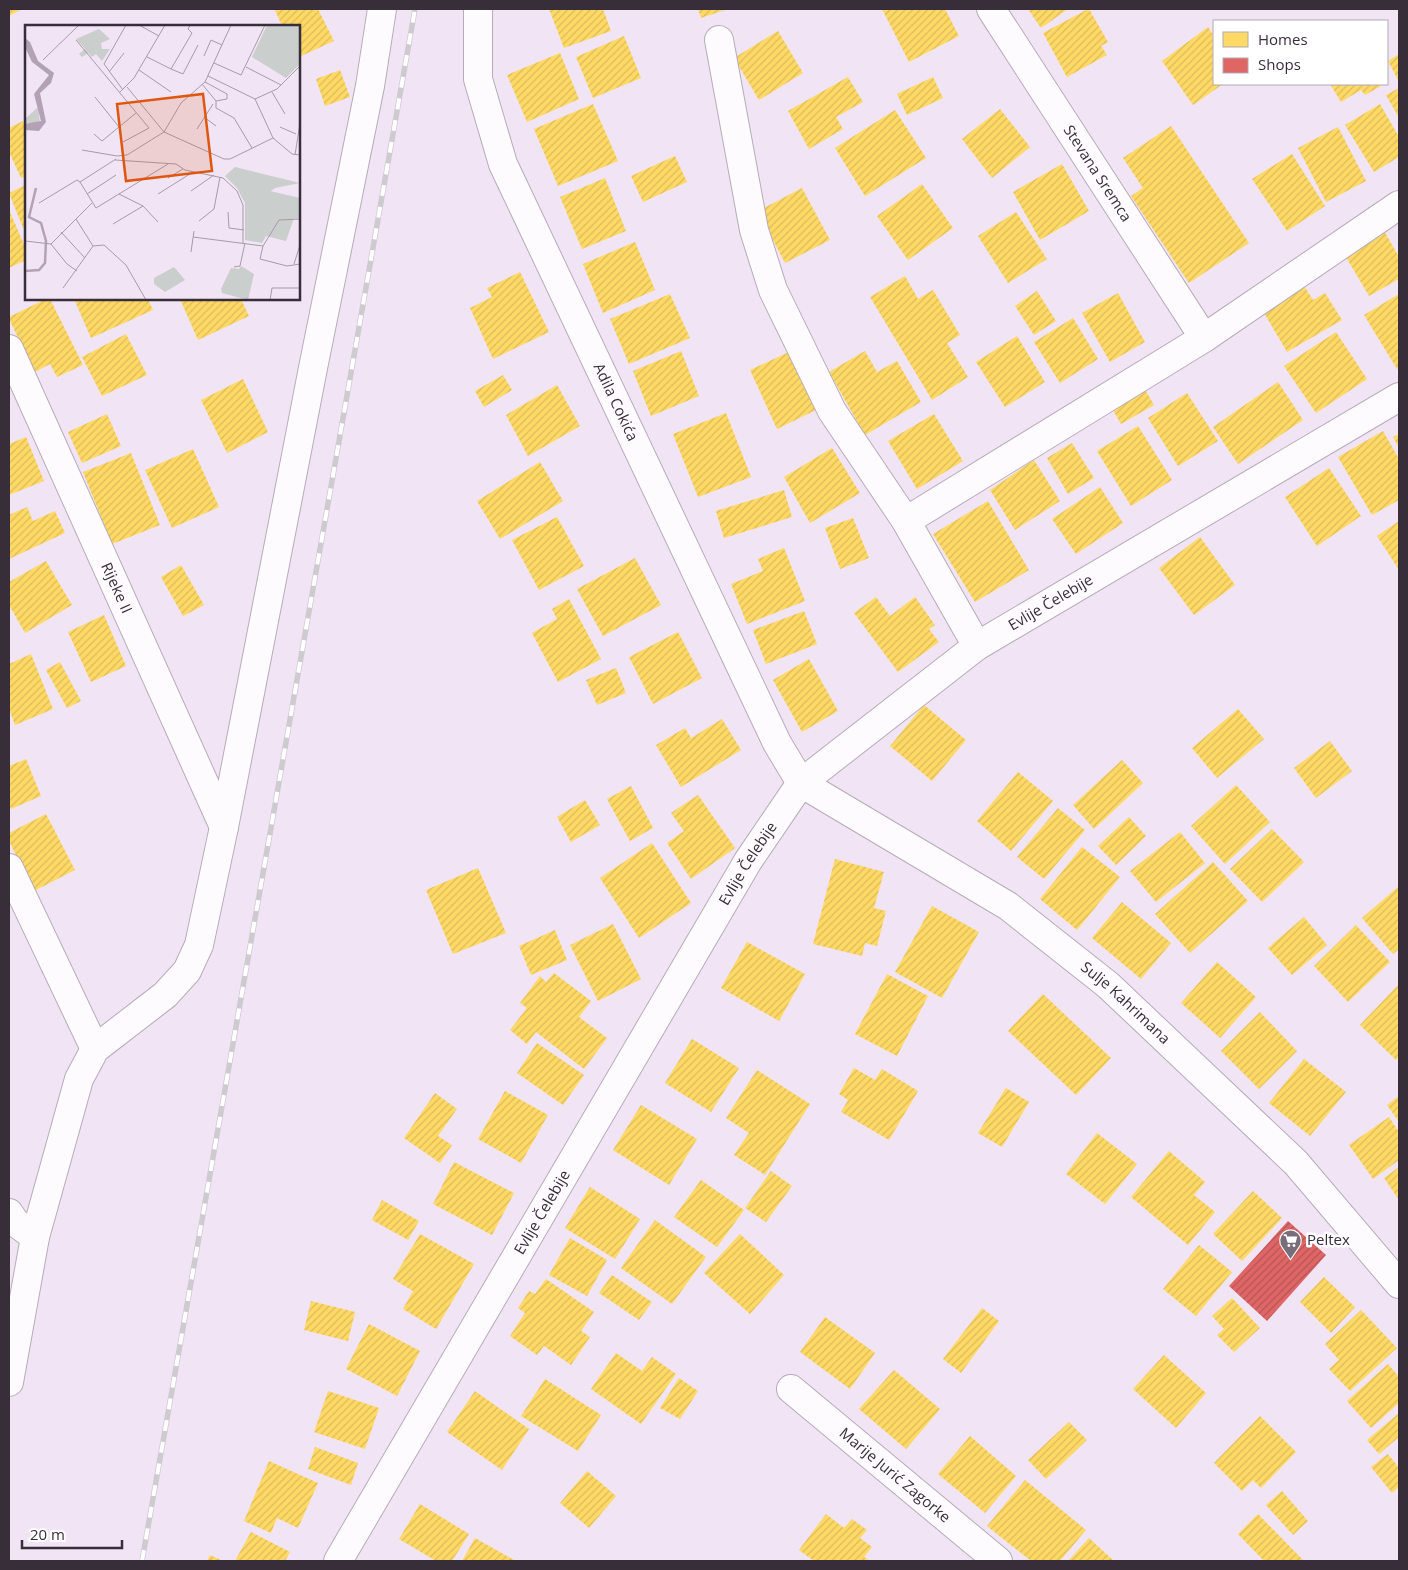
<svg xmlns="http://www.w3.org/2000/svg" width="1408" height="1570" viewBox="0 0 1408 1570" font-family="'Open Sans',sans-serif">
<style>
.homes{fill:url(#homes-hatch)}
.shops{fill:url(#shops-hatch)}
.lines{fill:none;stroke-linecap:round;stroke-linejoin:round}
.minor-casing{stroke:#b6acb8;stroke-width:30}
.minor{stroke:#fdfbfd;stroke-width:28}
.rail-casing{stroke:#cecacf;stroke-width:5.5}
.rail{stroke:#fff;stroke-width:4;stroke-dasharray:11;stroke-linecap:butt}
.labels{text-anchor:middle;stroke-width:5;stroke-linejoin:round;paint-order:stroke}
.street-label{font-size:15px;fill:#372e39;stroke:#fff}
.poi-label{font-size:15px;fill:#372e39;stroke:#fff;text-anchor:start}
.inset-river{fill:none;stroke:#b3a2b6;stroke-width:2.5}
.inset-road{fill:none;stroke:#a79ba9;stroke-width:1}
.view{fill:#df570e;fill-opacity:0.15;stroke:#df570e;stroke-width:2.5}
.inset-edge{fill:none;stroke:#372e39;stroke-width:2.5}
</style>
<defs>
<pattern id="homes-hatch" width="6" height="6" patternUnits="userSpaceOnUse" patternTransform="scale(1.25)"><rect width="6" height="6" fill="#ffd966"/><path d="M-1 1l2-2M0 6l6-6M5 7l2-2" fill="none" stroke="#dbbb59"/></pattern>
<pattern id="shops-hatch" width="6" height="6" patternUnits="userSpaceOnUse" patternTransform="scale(1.25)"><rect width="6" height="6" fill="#e06666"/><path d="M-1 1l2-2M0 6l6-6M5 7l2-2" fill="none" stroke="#b65455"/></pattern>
</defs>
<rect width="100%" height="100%" fill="#f1e4f4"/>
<g class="homes">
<polygon points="9,9 22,9 9,16"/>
<polygon points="277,9 318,9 334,41 299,57 299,26 282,26 275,10"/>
<polygon points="549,9 603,9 611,31 564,48"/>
<polygon points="698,9 728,9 701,18"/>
<polygon points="882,9 945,9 959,36 909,62"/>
<polygon points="1028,9 1068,9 1041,28"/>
<polygon points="1088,9 1089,9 1108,42 1101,46 1107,55 1067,77 1043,33"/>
<polygon points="1208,27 1214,36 1214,84 1223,84 1193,105 1162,61"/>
<polygon points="778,31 803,73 759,100 734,58"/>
<polygon points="624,36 641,78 593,98 576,57"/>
<polygon points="560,53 579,99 527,122 507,75"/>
<polygon points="1399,54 1399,82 1388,61"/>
<polygon points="340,70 350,97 325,106 316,79"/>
<polygon points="848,77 863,102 836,117 843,129 809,149 788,111"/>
<polygon points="933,77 943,98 907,115 897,94"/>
<polygon points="1330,84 1380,84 1381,86 1365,95 1361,90 1341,102"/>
<polygon points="1399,88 1399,118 1386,95"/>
<polygon points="593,104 618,161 558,186 534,129"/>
<polygon points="1380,104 1399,137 1399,157 1374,172 1345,125"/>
<polygon points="1000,109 1030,147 992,178 962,139"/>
<polygon points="895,110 926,158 865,196 835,148"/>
<polygon points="23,121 26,129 26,176 21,178 9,152 9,128"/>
<polygon points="1171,126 1249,243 1189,283 1131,196 1143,188 1123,158"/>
<polygon points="1338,127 1366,181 1326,202 1298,148"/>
<polygon points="1292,154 1325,206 1287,231 1252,179"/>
<polygon points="675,156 687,182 643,202 631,176"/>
<polygon points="1062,164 1089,211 1040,240 1013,192"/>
<polygon points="605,178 626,231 582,249 560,197"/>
<polygon points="922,184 953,228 908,260 877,216"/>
<polygon points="26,185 26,227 23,228 9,193"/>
<polygon points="802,188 830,240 785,263 758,211"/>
<polygon points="9,210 26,249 26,260 9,268"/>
<polygon points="1016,212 1047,259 1008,283 978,236"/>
<polygon points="1383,229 1399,257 1399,279 1369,296 1343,252"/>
<polygon points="635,242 655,290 603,313 583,264"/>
<polygon points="520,272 549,332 493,359 470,308 492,297 487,288"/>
<polygon points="905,276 918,299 933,290 960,335 947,343 968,377 932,400 870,297"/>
<polygon points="1301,281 1313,300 1325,293 1342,320 1287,352 1260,306"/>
<polygon points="1037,291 1056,321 1034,335 1015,306"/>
<polygon points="1118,293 1145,342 1110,362 1082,313"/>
<polygon points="670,294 690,338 629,364 610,319"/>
<polygon points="1399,294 1399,368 1397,369 1364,315"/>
<polygon points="46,299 50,299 83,365 57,377 50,364 35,372 9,319 9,317"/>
<polygon points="74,299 148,299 153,310 91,338"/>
<polygon points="180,299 241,299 249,316 198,340"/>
<polygon points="1073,318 1098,359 1060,383 1034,342"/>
<polygon points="1336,332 1367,379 1316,413 1284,366"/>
<polygon points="126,334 147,375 102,396 82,357"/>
<polygon points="1017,336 1045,382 1005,407 976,362"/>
<polygon points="681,351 699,396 651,416 633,371"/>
<polygon points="791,351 818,409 777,429 750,370"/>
<polygon points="865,351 877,372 897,361 921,402 865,435 829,372"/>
<polygon points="503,375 512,390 484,407 475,391"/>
<polygon points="243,379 268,432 227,453 201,400"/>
<polygon points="1278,382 1303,420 1238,464 1213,427"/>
<polygon points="557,385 580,426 528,456 506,415"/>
<polygon points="1143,386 1154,405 1121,424 1110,405"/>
<polygon points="1187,393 1218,441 1178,466 1148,418"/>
<polygon points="726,413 751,477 698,497 673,434"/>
<polygon points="107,414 121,446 82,463 68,432"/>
<polygon points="934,414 963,461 917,489 888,441"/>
<polygon points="1138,426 1172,480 1131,506 1097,451"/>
<polygon points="1383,431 1399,459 1399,500 1372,515 1338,457"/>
<polygon points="1399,434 1399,448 1393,437"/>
<polygon points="26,437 44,481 9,495 9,444"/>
<polygon points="1072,443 1094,478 1068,494 1047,458"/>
<polygon points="832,448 860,493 810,523 784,477"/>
<polygon points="193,449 219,507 172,528 145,470"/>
<polygon points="131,453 160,525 112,544 83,472"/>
<polygon points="1034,460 1060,501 1015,530 990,490"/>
<polygon points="540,462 563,501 500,539 477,501"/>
<polygon points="1329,468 1361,516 1317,546 1285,497"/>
<polygon points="1100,487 1123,523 1076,554 1052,519"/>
<polygon points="784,490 792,517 724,538 716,511"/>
<polygon points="988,501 1029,570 975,602 933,534"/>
<polygon points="27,507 33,521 55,511 65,533 9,559 9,515"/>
<polygon points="557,517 584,566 539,590 512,540"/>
<polygon points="853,518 869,558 840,569 825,528"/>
<polygon points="1399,521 1399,570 1377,536"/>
<polygon points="1200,537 1235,585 1194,615 1159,568"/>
<polygon points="784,548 805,601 747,624 731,584 763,571 758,559"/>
<polygon points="635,558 661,605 603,636 577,589"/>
<polygon points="46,561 72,605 25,633 9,605 9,582"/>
<polygon points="181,565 204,605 183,616 161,577"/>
<polygon points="876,597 890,616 915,597 935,625 929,629 939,642 898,672 854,613"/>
<polygon points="569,599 601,659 558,682 532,633 557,619 552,609"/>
<polygon points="804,611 817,644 766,664 753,630"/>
<polygon points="104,615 126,666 91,682 68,632"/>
<polygon points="678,632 702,678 653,704 629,657"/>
<polygon points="31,654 53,709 15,725 9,709 9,664"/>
<polygon points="809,659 838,711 802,732 773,680"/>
<polygon points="60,662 81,701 67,708 46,670"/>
<polygon points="616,668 626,693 597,705 586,680"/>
<polygon points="924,705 966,740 932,781 890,746"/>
<polygon points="1238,709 1264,739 1217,778 1192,748"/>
<polygon points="722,719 741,750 681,787 656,745 685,728 691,738"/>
<polygon points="1330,741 1352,771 1316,798 1294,768"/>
<polygon points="26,759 41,796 11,809 9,804 9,766"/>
<polygon points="1122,760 1143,783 1094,829 1073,805"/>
<polygon points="1018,772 1053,801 1011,851 977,821"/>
<polygon points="1236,785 1270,822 1225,864 1191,826"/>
<polygon points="631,786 653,828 630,841 607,799"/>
<polygon points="698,795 735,848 691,879 667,843 684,831 671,813"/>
<polygon points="585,800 600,825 571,842 557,817"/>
<polygon points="1058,808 1085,830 1044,879 1017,857"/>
<polygon points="46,814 75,870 34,891 9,841 9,833"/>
<polygon points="1129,817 1146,836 1116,865 1098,846"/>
<polygon points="1272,829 1304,862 1262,902 1230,869"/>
<polygon points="1180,832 1205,863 1156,902 1130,871"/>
<polygon points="652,843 691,903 639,938 600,878"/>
<polygon points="1082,847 1120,877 1077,930 1040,899"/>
<polygon points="835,859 884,872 874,908 886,911 877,946 865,943 862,956 813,944"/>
<polygon points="1213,862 1248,901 1190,953 1155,914"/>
<polygon points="478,868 506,933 453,954 426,890"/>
<polygon points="1399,886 1399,949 1393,954 1362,918"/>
<polygon points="1122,902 1171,943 1141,979 1092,938"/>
<polygon points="932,906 979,932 942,998 895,972"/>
<polygon points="1304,917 1327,945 1292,975 1268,948"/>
<polygon points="613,924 641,979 598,1001 570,945"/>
<polygon points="1356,925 1390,962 1348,1002 1314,966"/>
<polygon points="555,930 567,960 531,975 519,946"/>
<polygon points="747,942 805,974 779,1021 721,988"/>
<polygon points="1217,962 1256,997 1220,1038 1181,1003"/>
<polygon points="554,973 591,1001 579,1017 607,1038 584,1069 536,1032 527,1044 510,1030 527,1008 520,1003 540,976 546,982"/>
<polygon points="887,974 928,996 897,1056 855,1034"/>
<polygon points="1399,984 1399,1057 1396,1060 1360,1025"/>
<polygon points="1043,994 1111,1058 1076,1095 1008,1031"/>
<polygon points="1260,1012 1297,1051 1259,1089 1221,1051"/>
<polygon points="692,1039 739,1068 711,1112 665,1083"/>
<polygon points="537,1043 584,1075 563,1105 517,1073"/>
<polygon points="1304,1059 1346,1092 1310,1136 1269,1103"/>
<polygon points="854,1068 875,1080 882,1069 918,1091 889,1140 841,1112 848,1100 839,1094"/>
<polygon points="757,1070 810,1104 765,1175 734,1155 749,1133 726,1118"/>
<polygon points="1006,1088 1029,1102 1002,1147 978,1133"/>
<polygon points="505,1091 548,1115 521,1163 478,1139"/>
<polygon points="435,1093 457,1109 438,1136 452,1145 440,1163 404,1138"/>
<polygon points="1399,1096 1399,1122 1387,1105"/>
<polygon points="641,1105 697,1139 669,1185 613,1150"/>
<polygon points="1389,1117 1399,1132 1399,1160 1373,1179 1349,1145"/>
<polygon points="1097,1133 1137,1164 1105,1204 1066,1174"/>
<polygon points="1169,1151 1205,1182 1194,1195 1215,1212 1188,1245 1131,1197"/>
<polygon points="454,1162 514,1193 492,1235 433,1204"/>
<polygon points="1399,1167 1399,1200 1384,1178"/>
<polygon points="771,1171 792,1186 766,1222 745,1208"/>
<polygon points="701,1180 744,1210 717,1247 674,1217"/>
<polygon points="590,1187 640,1219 615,1259 565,1228"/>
<polygon points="1253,1191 1282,1218 1242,1261 1213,1234"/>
<polygon points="382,1200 419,1221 408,1240 372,1220"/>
<polygon points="655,1220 706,1257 672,1304 621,1268"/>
<polygon points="420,1234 474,1264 436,1329 403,1309 413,1291 393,1279"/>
<polygon points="740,1234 784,1275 750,1314 704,1273"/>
<polygon points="570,1238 607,1260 587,1296 549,1275"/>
<polygon points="1199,1245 1232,1272 1196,1316 1163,1289"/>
<polygon points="612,1275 652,1302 639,1320 599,1293"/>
<polygon points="1324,1277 1355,1307 1331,1333 1300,1302"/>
<polygon points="546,1279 594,1312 581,1331 590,1337 571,1365 544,1346 537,1355 510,1336 525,1313 518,1308 529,1291 535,1294"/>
<polygon points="1232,1298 1260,1328 1234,1352 1217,1335 1224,1329 1212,1316"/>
<polygon points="311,1301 355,1312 348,1341 304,1330"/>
<polygon points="982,1308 999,1321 961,1373 943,1359"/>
<polygon points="1361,1310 1397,1348 1350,1391 1329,1369 1339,1360 1325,1344"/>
<polygon points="825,1317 875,1353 850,1389 800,1352"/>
<polygon points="369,1324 420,1351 397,1396 346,1369"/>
<polygon points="616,1353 642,1371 652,1357 676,1374 641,1424 591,1389"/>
<polygon points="1164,1355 1206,1393 1176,1428 1133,1389"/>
<polygon points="1388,1364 1399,1377 1399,1403 1371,1428 1347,1401"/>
<polygon points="894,1370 940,1409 906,1449 859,1409"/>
<polygon points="679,1378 698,1391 680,1419 660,1408"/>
<polygon points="545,1379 601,1415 578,1451 521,1416"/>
<polygon points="328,1391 379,1408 365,1449 314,1432"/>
<polygon points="475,1391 529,1429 502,1470 447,1432"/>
<polygon points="1399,1413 1399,1437 1379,1454 1367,1440"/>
<polygon points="1260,1416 1296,1452 1261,1488 1253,1480 1242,1491 1214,1463"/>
<polygon points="1069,1422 1087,1440 1046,1479 1028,1460"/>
<polygon points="970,1436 1016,1476 985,1513 938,1474"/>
<polygon points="315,1447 358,1463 351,1485 308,1469"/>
<polygon points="1388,1454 1399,1468 1399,1487 1392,1493 1371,1467"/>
<polygon points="269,1461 318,1483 298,1528 277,1518 271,1533 244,1521"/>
<polygon points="587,1471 616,1496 589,1528 560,1503"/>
<polygon points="1025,1480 1086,1530 1060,1561 1031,1561 987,1526"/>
<polygon points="1282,1491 1308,1521 1293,1535 1266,1505"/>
<polygon points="420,1504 469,1534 452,1561 436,1561 399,1539"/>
<polygon points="826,1514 844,1528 852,1519 867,1530 860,1538 872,1547 864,1557 870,1561 814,1561 799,1550"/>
<polygon points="1258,1514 1304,1561 1264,1561 1238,1534"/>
<polygon points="251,1532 290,1552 285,1561 235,1561"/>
<polygon points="475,1538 516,1561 462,1561"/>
<polygon points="1089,1538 1114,1561 1068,1561"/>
<polygon points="210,1555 223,1561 207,1561"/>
</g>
<polygon class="shops" points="1288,1221 1326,1255 1267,1321 1229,1286"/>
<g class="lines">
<defs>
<g id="minor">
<path id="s1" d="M478,9v70l25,85 274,579 24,40 207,123 100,79 188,178 103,121"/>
<path id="s2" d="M991,9l213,329"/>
<polyline points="719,40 754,230 773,290 832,411 906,521 1204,338 1399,205"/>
<path id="s3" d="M9,349l215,478"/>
<polyline points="906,521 977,646"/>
<polyline points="9,868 95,1049"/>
<polyline points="9,1213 15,1222 35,1237"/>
<polyline points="9,1382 35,1237 79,1079 95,1049 165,995 187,971 199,945 224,827 313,368 370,86 382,9"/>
<path id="s4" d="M791,1389l207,172"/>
<path id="s5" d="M338,1561l410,-700 53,-78 176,-137 422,-249"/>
</g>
</defs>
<use href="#minor" class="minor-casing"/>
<use href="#minor" class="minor"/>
<defs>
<polyline id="rail" points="142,1561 415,9"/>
</defs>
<use href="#rail" class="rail-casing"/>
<use href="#rail" class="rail"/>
</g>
<defs>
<symbol id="supermarket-pin" viewBox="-11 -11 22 30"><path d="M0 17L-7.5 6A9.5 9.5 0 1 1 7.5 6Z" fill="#786e7a" stroke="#fff"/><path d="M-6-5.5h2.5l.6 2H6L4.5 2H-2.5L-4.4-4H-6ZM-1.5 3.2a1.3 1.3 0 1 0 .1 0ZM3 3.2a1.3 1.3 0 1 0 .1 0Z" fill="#fff"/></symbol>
</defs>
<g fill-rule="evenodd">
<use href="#supermarket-pin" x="1278" y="1228" width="25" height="34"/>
</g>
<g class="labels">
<g class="street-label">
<text dy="5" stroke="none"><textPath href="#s2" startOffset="196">Stevana Sremca</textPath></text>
<text dy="5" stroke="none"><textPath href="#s1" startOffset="422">Adila Cokića</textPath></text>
<text dy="5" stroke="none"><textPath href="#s3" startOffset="262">Rijeke II</textPath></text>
<text dy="5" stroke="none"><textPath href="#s5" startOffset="1214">Evlije Čelebije</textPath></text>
<text dy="5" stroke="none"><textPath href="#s5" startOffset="809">Evlije Čelebije</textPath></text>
<text dy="5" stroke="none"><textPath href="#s1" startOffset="1239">Sulje Kahrimana</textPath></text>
<text dy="5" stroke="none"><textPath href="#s5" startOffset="404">Evlije Čelebije</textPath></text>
<text dy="5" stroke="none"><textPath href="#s4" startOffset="135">Marije Jurić Zagorke</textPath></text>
</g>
<g class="poi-label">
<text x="1307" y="1245">Peltex</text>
</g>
</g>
<g transform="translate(25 25)">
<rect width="275" height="275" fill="#f1e4f4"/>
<path d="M74,4l11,10 -9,4 1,6h8l-8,12 -6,-7 -4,3 -4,-4 -6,4 -3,-3 6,-5 -9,-10zM13,82l2,16 -15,1v-5zM210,142l65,16 -25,5 -11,8 30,22 -8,23 -20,-5 -4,7 -17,-3v-37l-8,-15 -12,-12z" fill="#cacecc"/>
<path d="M216,241l13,8 -6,26 -26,-7 -1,-4 10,-21 8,1z" fill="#cacecc"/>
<path d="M242,0h33v39l-14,14 -34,-21z" fill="#cacecc"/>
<path d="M149,242l11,13 -20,12 -11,-8v-6z" fill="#cacecc"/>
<path d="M245,166l30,7v20l-11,1 -29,-5 4,-18z" fill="#cacecc"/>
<path d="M0,13l5,4 8,19 16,12 -3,10 -11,10 6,29 -7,9 -14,-1v-6l16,-3 -7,-27 15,-19 -17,-13 -7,-15z" fill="#b3a2b6"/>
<path class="inset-river" d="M0,246l14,-1 6,-7 1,-22 -5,-18 -12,-6 7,-29"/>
<path class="inset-road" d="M114,0l20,11M165,0l-2,4 4,4 -21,36 12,5 15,-29M51,15l73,88 -26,14M179,31l7,-16 11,5M122,32l24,12M18,35l36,-35M189,38l27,12 24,-50M221,42l35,18M114,45l32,22M84,47l15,-19M183,51l47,23 18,39 19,16 8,1M180,57l22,12v5l-11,2M177,59l14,17v7l18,10 18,30M102,62l37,45 60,27h6l43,-21M98,65l-19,-26 22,-39M247,67l13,22M94,68l15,-15 31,-53M70,72l24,30M230,74l22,-10 23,-23M179,92l12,9M255,102l16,7M172,104l16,-25M69,109l8,7 34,-28M57,125l35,6 10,-1 37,-23 17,-29 24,-21 26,-57M270,130l5,-32M90,135l61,4 9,6 38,8 14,13 6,14v38M143,153l15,-9M55,157l16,26 72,-44M55,157l36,-23M166,166l23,-16M62,169l29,-19M94,169l24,12 15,16M133,169l35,-22M14,178l38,-23 3,2M203,187l1,16 15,2M51,194l17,27M174,196l15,-12 6,-32M88,199l30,-18M36,207l24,26M168,212l70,9 -3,13 27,7 13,-2M0,216l26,3 41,-41M26,219l16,20 10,7M68,221l11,-1 22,20 20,35M238,221l16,-26 21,-1M166,227l3,-21M269,239l6,-19M209,242l6,-1 5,-23M38,263l30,-42M245,275l2,-12h28"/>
<path class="view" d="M178,69l9,77 -86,10 -9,-77z"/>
<rect width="275" height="275" class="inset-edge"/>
</g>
<rect width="1408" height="1570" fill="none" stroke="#372e39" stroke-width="20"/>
<rect x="1213" y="20" width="175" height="65" fill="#ffffff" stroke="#afabb0"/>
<rect x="1223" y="32" width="25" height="15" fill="#ffd966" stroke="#afabb0"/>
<text x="1258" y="45" font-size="15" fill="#372e39">Homes</text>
<rect x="1223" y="58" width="25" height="15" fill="#e06666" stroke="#afabb0"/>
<text x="1258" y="70" font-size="15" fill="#372e39">Shops</text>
<path d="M22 1540v8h100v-8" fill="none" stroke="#372e39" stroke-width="2.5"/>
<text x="30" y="1540" font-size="15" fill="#372e39" stroke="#ffffff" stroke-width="4" paint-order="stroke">20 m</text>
</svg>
